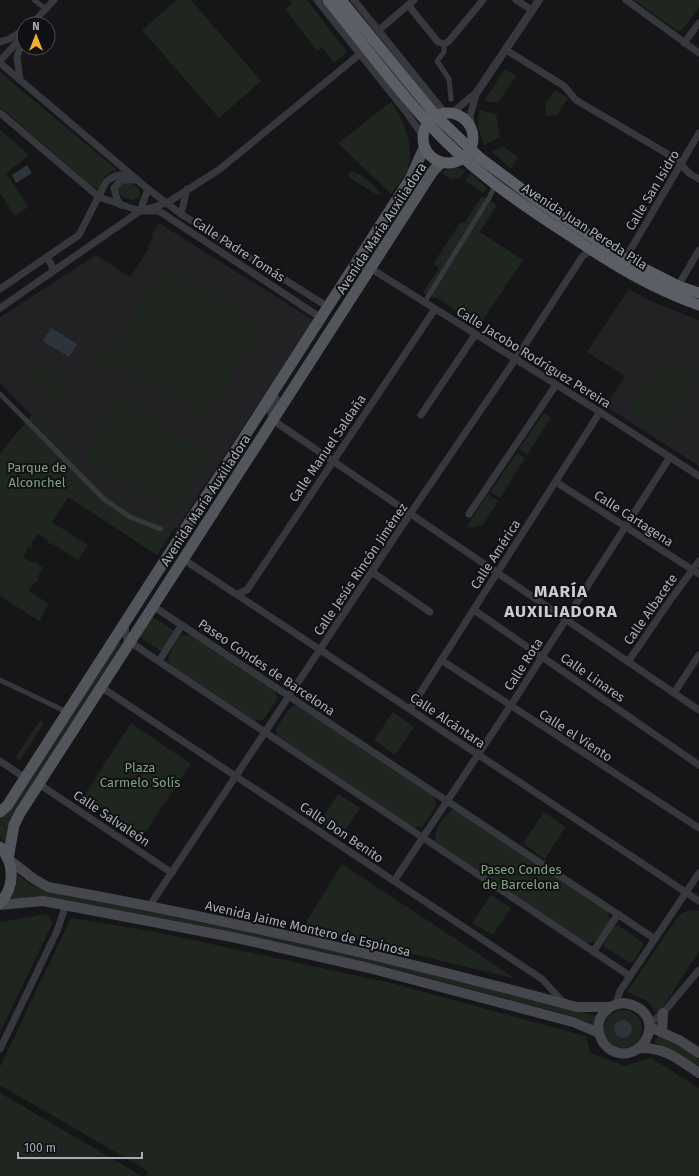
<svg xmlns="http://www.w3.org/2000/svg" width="699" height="1176" viewBox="0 0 699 1176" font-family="'Fira Sans',sans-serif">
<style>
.built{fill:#222225}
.green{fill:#1e261f}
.water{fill:#2c353c}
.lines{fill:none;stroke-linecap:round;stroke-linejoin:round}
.pedestrian{stroke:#37383d;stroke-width:5}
.minor{stroke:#37383d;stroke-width:7}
.tertiary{stroke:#37383d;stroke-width:8}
.secondary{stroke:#45474d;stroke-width:10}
.primary{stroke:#53555c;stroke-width:11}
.trunk{stroke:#5b5e65;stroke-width:11}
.labels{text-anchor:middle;stroke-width:4;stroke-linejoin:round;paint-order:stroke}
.street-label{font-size:13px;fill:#a8adb8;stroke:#111113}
.park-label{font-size:13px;fill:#7fa381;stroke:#111113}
.district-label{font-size:17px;font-weight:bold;letter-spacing:1px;fill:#c9ccd4;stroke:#111113}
</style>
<rect width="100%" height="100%" fill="#161618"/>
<g class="built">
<polygon points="159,223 313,320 177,528 130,511 110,496 0,383 0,317 96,255 130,277 149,248 147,247 153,238 151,236"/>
<polygon points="629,289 648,300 699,320 699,466 605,406 625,376 587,352"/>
</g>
<g class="green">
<polygon points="177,0 191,0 261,81 219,118 142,30"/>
<polygon points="289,0 307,0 347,52 334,63 322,47 317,51 285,9 292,4"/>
<polygon points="634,0 699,0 699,7 682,30 678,31"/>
<polygon points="505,69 516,76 498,103 484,101"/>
<path d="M0,72l117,98c-12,3 -15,8 -18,20l-8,-5 -91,-78z"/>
<polygon points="555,90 568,98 557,115 546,116 546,103"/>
<path d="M391,102c12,16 24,45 17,66 -3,9 -12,18 -17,26l-53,-51z"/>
<polygon points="479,110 496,114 500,137 484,145 478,128"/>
<polygon points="0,130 29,155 6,173 28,207 15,216 0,193"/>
<polygon points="503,146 518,157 511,169 492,152"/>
<polygon points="453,167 466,170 460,178 451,179 441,172"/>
<path d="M350,172c9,-2 27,15 31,23l-5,-1 -26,-16 -2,-3z"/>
<polygon points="470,173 487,188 483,193 465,181"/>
<path d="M122,183c11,-1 18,3 18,14l-8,3 -9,-3 -6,-7z"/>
<polygon points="482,196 497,205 480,232 523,260 479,326 437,298 433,298 423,292 439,268 433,264 460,223 464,223"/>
<polygon points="165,266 262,326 205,417 108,357"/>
<polygon points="100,352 120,365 112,377 92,365"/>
<polygon points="667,357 699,379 672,418 640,397"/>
<polygon points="46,363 72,389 57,404 30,378"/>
<polygon points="639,398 669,419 659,433 629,413"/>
<polygon points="120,399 211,458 174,515 83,457"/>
<polygon points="544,413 551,418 527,455 519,449"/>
<polygon points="32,415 110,496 130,511 175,527 157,555 68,497 52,522 88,545 78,560 51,543 50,544 47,542 48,540 38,534 31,543 33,545 32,548 29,547 23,557 33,563 34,561 43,568 37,578 38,580 37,582 35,581 29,591 49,604 39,621 0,596 0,453"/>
<polygon points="517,453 525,458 500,498 490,492"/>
<polygon points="488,494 498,501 483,525 470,528 467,526"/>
<polygon points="151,616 175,631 162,652 138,636"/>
<polygon points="192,635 274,689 278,698 263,720 252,721 170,667 168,656 180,636"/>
<polygon points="118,643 122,643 18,807 7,844 0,838 0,819 13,804"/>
<path d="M294,706h5l133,88c10,11 -3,23 -10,33h-11l-134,-89 -1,-9 13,-20z"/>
<polygon points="393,712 414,727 395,755 374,740"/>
<polygon points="40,720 44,723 20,760 16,757"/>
<polygon points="131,723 191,764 143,836 84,796"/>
<polygon points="338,794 360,808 341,836 320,822"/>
<path d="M453,810l4,1 151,100 2,10 -12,21 -7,1 -6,-1 -150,-100c-2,-10 8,-27 18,-32z"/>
<polygon points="544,812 565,827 545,859 523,843"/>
<polygon points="342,864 516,979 303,927"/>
<polygon points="18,875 33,886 51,892 215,923 376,959 597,1016 594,1025 572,1016 375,964 214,929 10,900 15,890"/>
<polygon points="491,895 511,908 493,935 472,923"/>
<polygon points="693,910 699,911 699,951 658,1015 646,1000 627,992 677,918 684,912"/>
<polygon points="45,914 49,916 52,924 0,1032 0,922"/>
<polygon points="71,918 151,931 395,984 585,1036 591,1053 625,1066 651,1058 699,1088 699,1176 146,1176 148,1171 0,1085 0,1067"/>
<polygon points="614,926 619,926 644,943 633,962 630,963 604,946 604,943"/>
<circle cx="623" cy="1029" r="19"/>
<polygon points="660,1034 699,1059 699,1066 654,1042"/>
<polygon points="0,1093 140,1175 140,1176 0,1176"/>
</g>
<g class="water">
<polygon points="27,165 32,173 16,183 12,175"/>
<polygon points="51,328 77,344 69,357 43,341"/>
<circle cx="623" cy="1029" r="9"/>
</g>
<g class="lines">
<g class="pedestrian">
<polyline points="34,0 46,9"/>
<polyline points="444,44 444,52 437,61 449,79 451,99"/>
<polyline points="424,303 489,198 496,184"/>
<polyline points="0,394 105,500 130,517 161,529"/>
<polyline points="0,680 67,712"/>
</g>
<g class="minor">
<polyline points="317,0 407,113 423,136"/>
<polyline points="354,0 445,113"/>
<polyline points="516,0 532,10"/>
<polyline points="626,0 699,53"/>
<polyline points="408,5 438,42 444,44 449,41 483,0"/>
<polyline points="32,24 54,0"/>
<polyline points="379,30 414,0"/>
<polyline points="0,42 9,39 24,30"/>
<polyline points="684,43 699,23"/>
<polyline points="506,50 564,86 576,100 676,159 690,174 699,179"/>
<polyline points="0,61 20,39"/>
<polyline points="0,63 148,189 181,214 328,307"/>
<polyline points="20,80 17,57 24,36"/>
<polyline points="453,112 477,92"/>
<polyline points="0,113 99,197 140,211 159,211 321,318"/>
<polyline points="472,130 470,116 477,92"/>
<polyline points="121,205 117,199 114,188 121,180 134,180"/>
<polyline points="146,209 167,203 220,169 360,54"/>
<polyline points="181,214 187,189"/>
<polyline points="47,257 53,268 51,273"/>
<polyline points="625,259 699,133"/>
<polyline points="354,267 370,268 600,412 699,476"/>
<polyline points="678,286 699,250"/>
<path d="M0,289l79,-54 27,-53c9,-8 15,-8 26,-6"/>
<polyline points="0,308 140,211 148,189"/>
<path d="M276,398c-7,9 -8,16 1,25l422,287"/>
<polyline points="421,415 475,335"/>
<polyline points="556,482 699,574"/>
<polyline points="469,514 556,385"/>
<polyline points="183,559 699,901"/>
<polyline points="372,572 430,612"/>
<polyline points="237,594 247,590 435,309"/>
<polyline points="153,606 655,939"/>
<polyline points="474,610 699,765"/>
<polyline points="125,623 126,637 130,642 630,976"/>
<polyline points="441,660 699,828"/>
<polyline points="159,661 182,625"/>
<polyline points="628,662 671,599 699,561"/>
<polyline points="101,687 542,979 564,1003"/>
<polyline points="674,693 699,655"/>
<polyline points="410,709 600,412"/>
<polyline points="0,761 25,778"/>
<polyline points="39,784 172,873"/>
<polyline points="394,881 515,699 670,457"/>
<polyline points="150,905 410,514 521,351 582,257 587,253 593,251"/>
<polyline points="593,952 618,914"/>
<polyline points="616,1004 620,991 699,873"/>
<polyline points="650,1023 663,1013 699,970"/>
<polyline points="0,1049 57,931 66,905"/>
</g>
<polyline class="tertiary" points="477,92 539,0"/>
<g class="secondary">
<path d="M8,859l26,20 14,8c178,32 354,73 529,120h32"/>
<polyline points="0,905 43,901 232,937 369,968 573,1022 599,1033"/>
<path d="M623,1003c48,6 22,65 -12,47 -5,-3 -9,-8 -11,-14 -6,-18 7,-31 23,-33z"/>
<polyline points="650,1027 679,1040 699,1053"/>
<polyline points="662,1032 663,1013"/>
<path d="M639,1048c26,-1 39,11 60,25"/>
</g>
<g class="primary">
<polyline points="0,812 7,806 410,179 424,148"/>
<path d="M0,847c15,16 15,40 0,56"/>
<polyline points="8,859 14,825 20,813 433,171 441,163"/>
</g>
<g class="trunk">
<path d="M328,0c33,41 64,83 99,122 40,45 92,81 142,113 43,29 80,52 130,70"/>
<polyline points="341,0 436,116 480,158 539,202 625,259 678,286 699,293"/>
<circle cx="448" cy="138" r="25"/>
</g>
</g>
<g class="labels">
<g class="street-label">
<text transform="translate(652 190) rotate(-59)" y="5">Calle San Isidro</text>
<text transform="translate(585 226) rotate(33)" y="5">Avenida Juan Pereda Pila</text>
<text transform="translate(381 228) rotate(-57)" y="5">Avenida María Auxiliadora</text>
<text transform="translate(239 249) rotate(33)" y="5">Calle Padre Tomás</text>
<text transform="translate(534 357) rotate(32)" y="5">Calle Jacobo Rodríguez Pereira</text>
<text transform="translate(327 448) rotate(-56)" y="5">Calle Manuel Saldaña</text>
<text transform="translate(205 500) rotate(-57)" y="5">Avenida María Auxiliadora</text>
<text transform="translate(634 518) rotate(33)" y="5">Calle Cartagena</text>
<text transform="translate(495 554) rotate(-57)" y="5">Calle América</text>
<text transform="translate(360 569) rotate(-56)" y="5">Calle Jesús Rincón Jiménez</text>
<text transform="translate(650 609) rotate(-55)" y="5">Calle Albacete</text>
<text transform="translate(523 664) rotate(-57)" y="5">Calle Rota</text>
<text transform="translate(267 667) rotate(34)" y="5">Paseo Condes de Barcelona</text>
<text transform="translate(593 677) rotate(35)" y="5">Calle Linares</text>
<text transform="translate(448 720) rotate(34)" y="5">Calle Alcántara</text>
<text transform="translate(576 735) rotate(33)" y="5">Calle el Viento</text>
<text transform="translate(112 818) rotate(34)" y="5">Calle Salvaleón</text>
<text transform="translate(342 832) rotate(34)" y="5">Calle Don Benito</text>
<text transform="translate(308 928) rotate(13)" y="5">Avenida Jaime Montero de Espinosa</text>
</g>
<g class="park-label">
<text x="37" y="472">Parque de<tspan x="37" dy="15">Alconchel</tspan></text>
<text x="140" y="772">Plaza<tspan x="140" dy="15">Carmelo Solís</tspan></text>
<text x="521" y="874">Paseo Condes<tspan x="521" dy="15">de Barcelona</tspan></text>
</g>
<g class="district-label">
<text x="561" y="597">MARÍA<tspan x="561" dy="20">AUXILIADORA</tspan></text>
</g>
</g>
<g transform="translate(36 36)"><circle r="19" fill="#111113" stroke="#4d4f55"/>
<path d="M0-3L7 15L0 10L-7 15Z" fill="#f2b134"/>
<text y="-6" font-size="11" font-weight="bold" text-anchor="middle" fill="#a8adb8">N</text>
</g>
<path d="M18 1152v6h124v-6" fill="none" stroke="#a8adb8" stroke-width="2"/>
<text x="24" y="1152" font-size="12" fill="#a8adb8" stroke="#111113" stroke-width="3" paint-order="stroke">100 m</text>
</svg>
